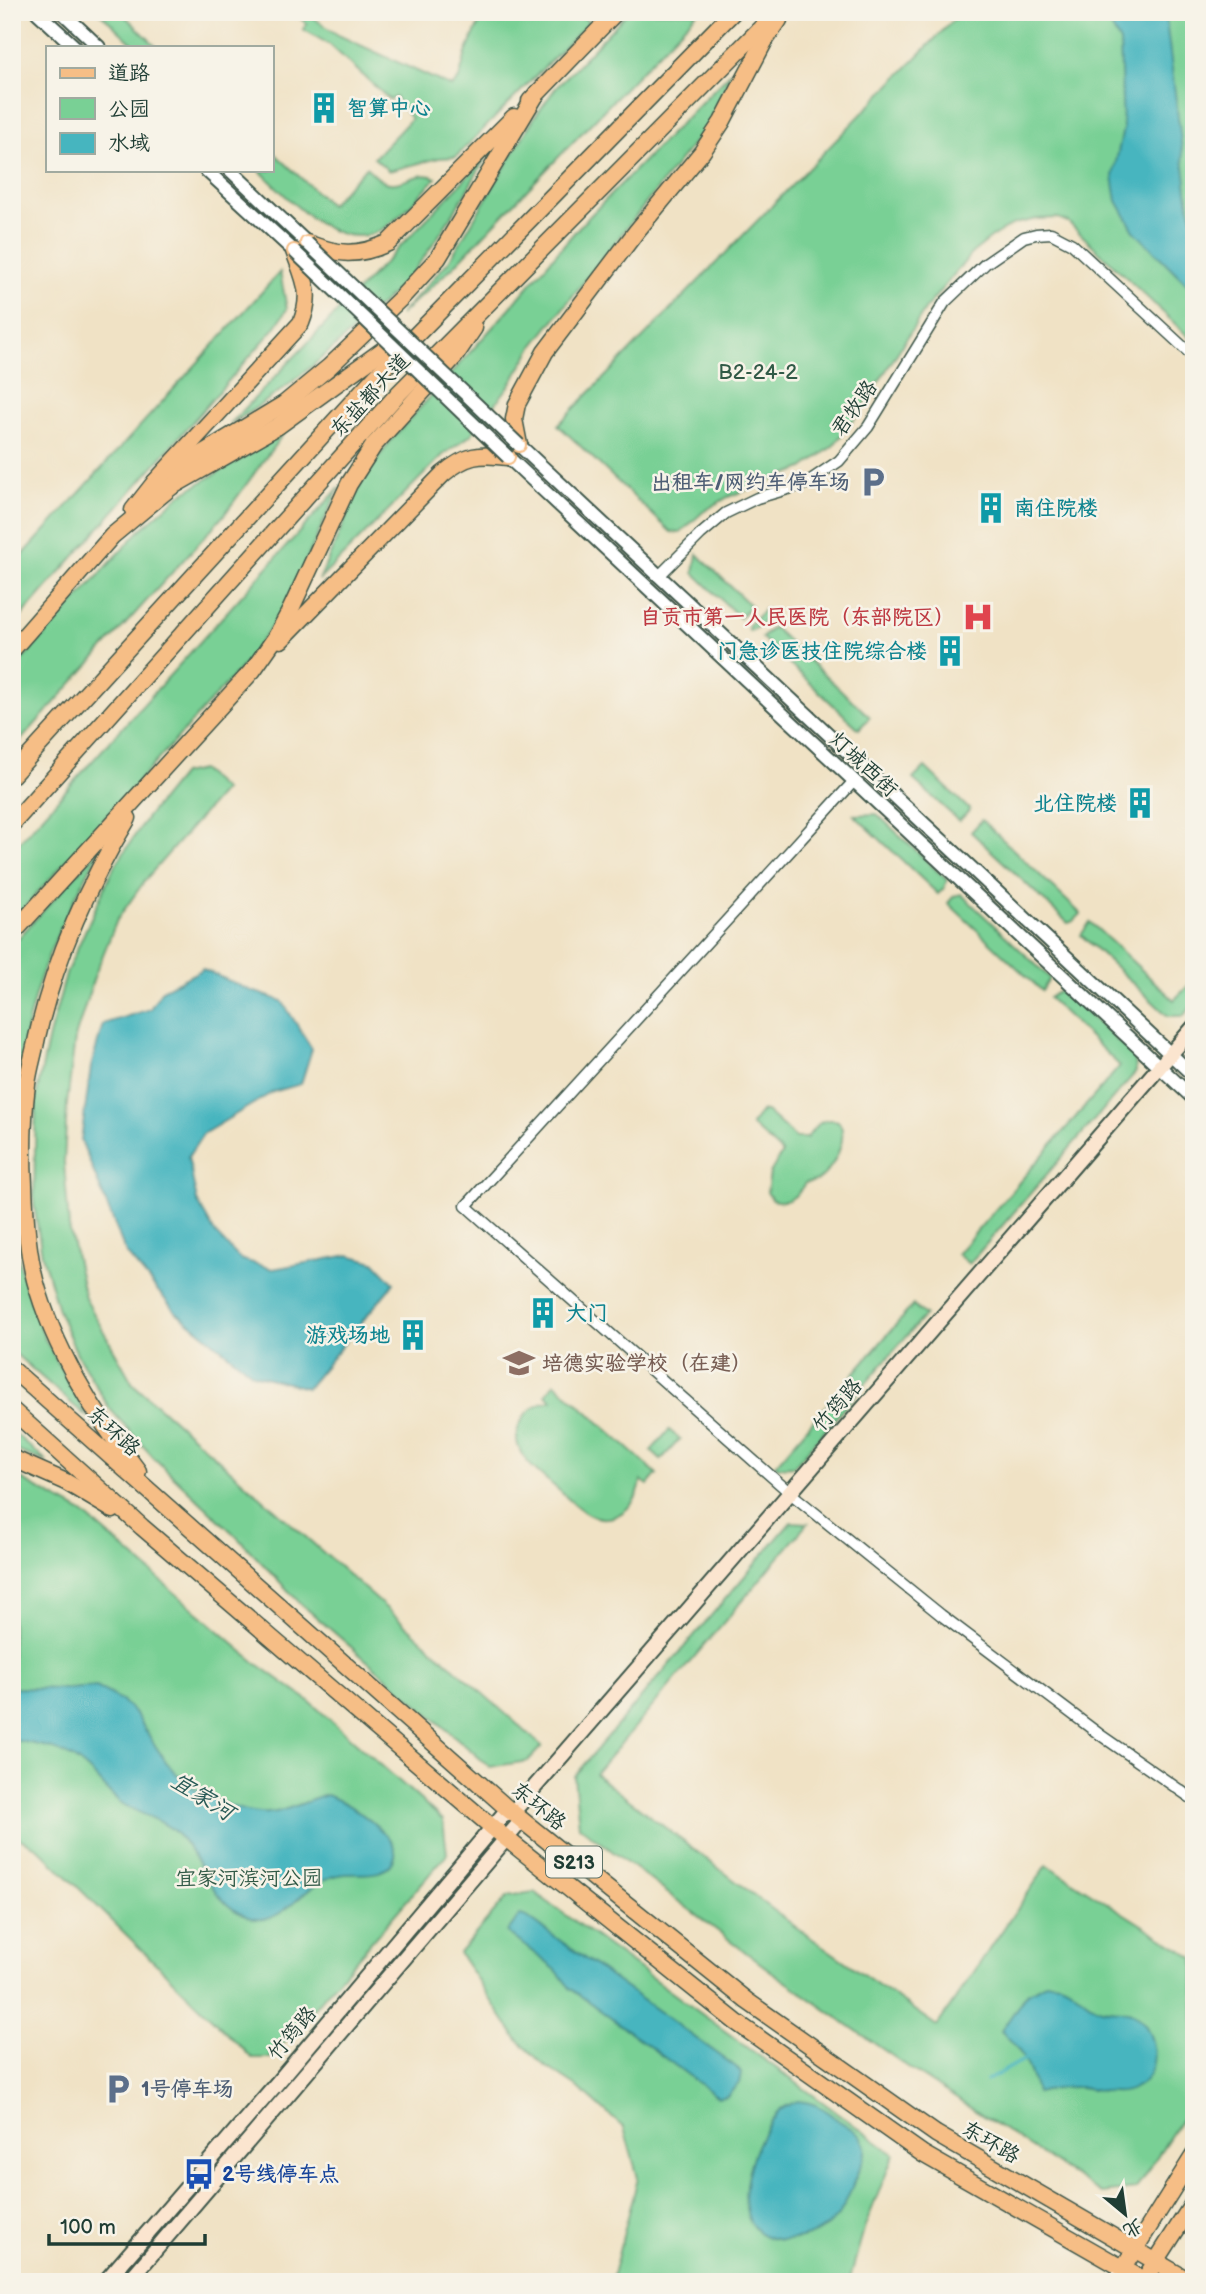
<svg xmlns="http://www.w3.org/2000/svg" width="1206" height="2294" viewBox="0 0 1206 2294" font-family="'Balsamiq Sans','LXGW WenKai TC',sans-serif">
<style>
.green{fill:#79d095;stroke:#4c8664;stroke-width:2}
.water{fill:#46b5bf;stroke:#32797a;stroke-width:2}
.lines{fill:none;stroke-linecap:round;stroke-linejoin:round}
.stream{stroke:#46b5bf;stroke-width:3.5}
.minor-casing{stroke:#3e564a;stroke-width:13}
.tertiary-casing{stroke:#3e564a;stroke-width:16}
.secondary-casing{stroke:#3e564a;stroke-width:18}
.primary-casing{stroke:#3e564a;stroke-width:19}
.trunk-casing{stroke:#3e564a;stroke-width:19}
.minor{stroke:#fff;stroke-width:10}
.tertiary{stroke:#fff;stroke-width:12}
.secondary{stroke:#fbe5cf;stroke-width:14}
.primary{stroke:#f6be86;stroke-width:16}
.trunk{stroke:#f6be86;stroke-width:16}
.tertiary-bridge-casing{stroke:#3e564a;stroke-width:16;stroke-linecap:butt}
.tertiary-bridge{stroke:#fff;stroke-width:12}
.labels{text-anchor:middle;stroke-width:5;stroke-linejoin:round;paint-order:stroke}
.shield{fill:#f7f3e8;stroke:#60746a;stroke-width:2}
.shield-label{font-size:19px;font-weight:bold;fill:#1f3d34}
.culture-label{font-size:21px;font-weight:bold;fill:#0d838f;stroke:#f7f3e8;text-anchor:start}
.park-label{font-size:21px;fill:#315a47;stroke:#f7f3e8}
.street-label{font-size:21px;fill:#1f3d34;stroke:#f7f3e8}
.service-label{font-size:21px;font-weight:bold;fill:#4e5e75;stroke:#f7f3e8;text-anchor:end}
.health-label{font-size:21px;font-weight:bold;fill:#be3a42;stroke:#f7f3e8;text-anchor:end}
.education-label{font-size:21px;font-weight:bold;fill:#785e54;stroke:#f7f3e8;text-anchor:start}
.transit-label{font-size:21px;font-weight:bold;fill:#164399;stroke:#f7f3e8;text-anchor:start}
.water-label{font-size:23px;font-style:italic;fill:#295b57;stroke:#f7f3e8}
</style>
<rect width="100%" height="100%" fill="#f7f3e8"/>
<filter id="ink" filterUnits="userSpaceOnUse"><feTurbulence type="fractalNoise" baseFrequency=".0143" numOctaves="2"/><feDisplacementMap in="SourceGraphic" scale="14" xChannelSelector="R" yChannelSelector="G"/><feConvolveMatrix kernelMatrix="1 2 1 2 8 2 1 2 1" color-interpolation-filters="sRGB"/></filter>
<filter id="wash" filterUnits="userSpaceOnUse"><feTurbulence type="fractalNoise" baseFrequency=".00686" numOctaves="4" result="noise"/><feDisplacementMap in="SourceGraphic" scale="28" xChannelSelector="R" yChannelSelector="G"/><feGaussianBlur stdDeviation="1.57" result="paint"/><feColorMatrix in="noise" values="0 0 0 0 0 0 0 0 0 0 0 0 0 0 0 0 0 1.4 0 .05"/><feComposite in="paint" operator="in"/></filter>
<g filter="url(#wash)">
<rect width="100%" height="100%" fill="#f0e2c5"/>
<g class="green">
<polygon points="99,12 121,12 157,47 136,47"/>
<polygon points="293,12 305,12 338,35 452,87 459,79 466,53 484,12 555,12 561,16 582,16 589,22 456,157 439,158 389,171 374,158 411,119 395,97 390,100 330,45 303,29 307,24"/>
<polygon points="628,12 698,12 453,267 400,315 449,261 534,118 555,89"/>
<polygon points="961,12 1189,12 1194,48 1194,342 1068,222 1058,218 1037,219 1014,224 996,234 972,253 926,308 861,410 833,446 803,468 728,497 703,512 680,533 671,532 558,425"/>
<polygon points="732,71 707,126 534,345 509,386 471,435 443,455 319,580 362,481 391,440 510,308 578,228"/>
<path d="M271,150l59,55 36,-38c6,5 11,12 19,15 17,6 35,-14 51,-4 -16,16 -31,36 -50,49 -48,32 -96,-28 -127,-57h12z"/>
<path d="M486,157c-20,36 -40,71 -65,104 -16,22 -36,40 -56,58 -42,40 -85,76 -135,105z"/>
<polygon points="280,272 287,309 275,328 12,627 12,567"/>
<polygon points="283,434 224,515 12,750 12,671 140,530 180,495"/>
<polygon points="339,488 285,607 248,660 12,921 12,850"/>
<polygon points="697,554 751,606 740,618 694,573"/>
<path d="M765,609l4,2c-1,7 -13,19 -20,20l-1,-5z"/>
<polygon points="773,627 870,717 859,729 762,638"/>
<polygon points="925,767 970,810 959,821 913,779"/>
<polygon points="201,770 224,790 146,879 117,920 94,977 75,1038 67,1104 64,1163 69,1227 85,1298 133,1384 542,1746 528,1761 490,1767 300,1603 235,1535 154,1458 109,1408 77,1354 58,1310 42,1255 34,1205 36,1097 49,1036 67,971 113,869 147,817 182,774"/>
<polygon points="877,814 947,880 944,888 938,894 854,815"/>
<polygon points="982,820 1081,914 1074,921 1068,923 971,832"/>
<path d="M102,846c-19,36 -39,73 -54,111 -21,53 -30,111 -36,168v-180z"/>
<polygon points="961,894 1050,978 1042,991 948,903 954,896"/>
<polygon points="1090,922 1174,1000 1194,980 1194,1004 1183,1016 1168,1016 1081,935"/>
<polygon points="1062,989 1135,1057 1136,1072 969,1264 957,1254 1120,1066 1049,998"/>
<path d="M762,1111h4l30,27h11c8,-12 15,-21 31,-17 13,15 -6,52 -22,60 -3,1 -7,1 -11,2 -8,13 -16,22 -33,17l-5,-8 3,-19 12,-20 -31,-28z"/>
<polygon points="12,1231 24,1283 45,1339 87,1417 12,1351"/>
<polygon points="913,1305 925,1315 794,1466 778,1467 775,1465"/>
<path d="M555,1383l102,91 -9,11 -7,-5c-2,26 -27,47 -53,34 -13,-7 -23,-19 -34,-28 -10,-9 -23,-18 -31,-30 -16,-25 3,-51 29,-56l-6,-6z"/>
<polygon points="669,1430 680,1439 661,1460 651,1451"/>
<polygon points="12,1431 47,1462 12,1449"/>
<polygon points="12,1474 83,1513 256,1663 309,1701 443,1820 447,1854 271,2058 252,2058 37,1847 12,1835"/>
<polygon points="791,1522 808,1523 595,1774 797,1928 937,2026 1047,1865 1194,1958 1194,2105 1184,2115 1136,2189 1101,2193 911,2069 768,1969 579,1826 574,1776"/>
<polygon points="534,1892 894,2154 864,2229 849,2282 611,2282 638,2178 624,2128 580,2089 544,2065 517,2039 459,1953 508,1896"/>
</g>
<g class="water">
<polygon points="1103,12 1165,12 1189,206 1194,224 1194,291 1134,231 1117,201 1113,176 1123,129 1120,42"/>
<polygon points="203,969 249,990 282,1001 312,1049 301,1084 273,1092 203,1134 188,1157 197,1201 215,1233 240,1259 273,1269 349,1255 374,1262 394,1283 307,1388 253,1374 175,1311 126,1253 81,1140 91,1067 103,1024 150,1009 162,990"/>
<path d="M96,1687c41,19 39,28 62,63 7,11 18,25 28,33 21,15 63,35 90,29 17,-4 34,-12 51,-17 20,8 41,22 57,38 6,6 13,14 11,23 -6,25 -40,15 -57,19 -6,1 -14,5 -19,8 -22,12 -40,43 -68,35 -39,-12 -47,-55 -72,-82 -16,-18 -41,-21 -59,-34 -13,-10 -22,-24 -34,-34 -20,-19 -48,-24 -74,-28v-52l55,1z"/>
<polygon points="520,1915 527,1917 736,2067 741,2073 739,2083 727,2096 718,2097 570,1988 556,1970 507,1932"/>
<path d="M1047,1982c4,0 11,0 16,2 12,4 21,19 35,24 12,5 30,-1 41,10 18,17 22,56 -3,69 -19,11 -37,2 -57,0 -15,-1 -29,3 -43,6 -5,-26 -15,-44 -35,-62l26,-38z"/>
<path d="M797,2101c21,2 25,7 42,20 10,6 23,13 26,26 2,9 -6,22 -9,30 -6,14 -11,32 -22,43 -18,18 -52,27 -74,13 -33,-22 -4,-104 22,-124 4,-3 10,-5 15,-8z"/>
</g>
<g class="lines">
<polyline class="stream" points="986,2081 1029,2057"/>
</g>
</g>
<g filter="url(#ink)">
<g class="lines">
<defs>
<g id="minor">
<polyline points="659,576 701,534 726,513 757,498 805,484 839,461 868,427 945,302 985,264 1024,237 1036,234 1051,233 1072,244 1194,357"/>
<polyline points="854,781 466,1206 789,1492 941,1615 1099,1734 1194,1800"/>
</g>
<g id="tertiary">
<polyline points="37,12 75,47"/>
<polyline points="62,12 99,47"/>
<polyline points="206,170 294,251"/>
<polyline points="230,170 307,243"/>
<polyline points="519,445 1194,1076"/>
<polyline points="508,457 1194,1099"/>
</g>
<g id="secondary">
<polyline points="513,1812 1194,1027"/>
<polyline points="105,2282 278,2082 508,1809"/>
<polyline points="128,2282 522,1820"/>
<polyline points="1114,2282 1123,2268"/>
</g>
<g id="primary">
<polyline points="1123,2268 1194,2155"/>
<polyline points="1144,2280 1194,2202"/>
</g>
<g id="trunk">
<polyline points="530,101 616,12"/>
<path d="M307,243c31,12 50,14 81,0l126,-126"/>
<polyline points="519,445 514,419 517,404 545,352 636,232 702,152 722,122 764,42 779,20"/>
<polyline points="155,482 284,404 329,367 401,298 438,258 537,93"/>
<path d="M133,510l22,-28 146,-159c12,-30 3,-44 -7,-72"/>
<path d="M281,640l162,-166c23,-19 36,-21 65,-17"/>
<polyline points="12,650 112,536 171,487 278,426 401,337"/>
<polyline points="12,775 377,375 733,12"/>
<path d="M128,818c-41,68 -73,141 -91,219 -3,16 -8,32 -10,47 -4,34 -5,67 -3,101 1,32 3,64 11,95 18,67 60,136 103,191"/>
<polyline points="12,824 398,394 777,12"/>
<polyline points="12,934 253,670 276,637 290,611 349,484 374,445 455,356 474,328"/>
<polyline points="12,1369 508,1809 747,2001 936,2134 1191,2282"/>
<polyline points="12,1410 142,1527 492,1827 736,2022 923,2154 1147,2282"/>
<polyline points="12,1458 66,1482 113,1510"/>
</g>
</defs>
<use href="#minor" class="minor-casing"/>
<use href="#tertiary" class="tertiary-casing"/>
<use href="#secondary" class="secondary-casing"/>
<use href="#primary" class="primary-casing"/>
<use href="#trunk" class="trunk-casing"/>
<use href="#minor" class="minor"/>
<use href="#tertiary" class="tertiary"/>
<use href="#secondary" class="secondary"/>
<use href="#primary" class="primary"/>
<use href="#trunk" class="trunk"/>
<defs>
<g id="tertiary-bridge">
<polyline points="307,243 519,445"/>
<polyline points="294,251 508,457"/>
</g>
</defs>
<use href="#tertiary-bridge" class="tertiary-bridge-casing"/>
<use href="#tertiary-bridge" class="tertiary-bridge"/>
</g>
</g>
<defs>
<symbol id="building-bare" viewBox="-9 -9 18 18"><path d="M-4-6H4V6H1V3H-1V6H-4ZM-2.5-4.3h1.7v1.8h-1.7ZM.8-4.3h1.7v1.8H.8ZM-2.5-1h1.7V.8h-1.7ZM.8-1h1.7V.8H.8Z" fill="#0f9aa8" stroke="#f7f3e8" stroke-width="2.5" paint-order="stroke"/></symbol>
<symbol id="parking-bare" viewBox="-9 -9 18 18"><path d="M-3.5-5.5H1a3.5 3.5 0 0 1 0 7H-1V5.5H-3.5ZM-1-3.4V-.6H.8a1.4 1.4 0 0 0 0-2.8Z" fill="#5c6f8a" stroke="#f7f3e8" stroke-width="2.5" paint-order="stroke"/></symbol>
<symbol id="hospital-bare" viewBox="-9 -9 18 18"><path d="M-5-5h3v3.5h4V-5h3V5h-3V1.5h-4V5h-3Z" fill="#e0444e" stroke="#f7f3e8" stroke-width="2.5" paint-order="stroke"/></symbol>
<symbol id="school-bare" viewBox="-9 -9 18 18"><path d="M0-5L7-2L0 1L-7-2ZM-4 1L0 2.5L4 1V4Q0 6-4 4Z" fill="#8d6e63" stroke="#f7f3e8" stroke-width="2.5" paint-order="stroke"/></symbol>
<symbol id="bus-bare" viewBox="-9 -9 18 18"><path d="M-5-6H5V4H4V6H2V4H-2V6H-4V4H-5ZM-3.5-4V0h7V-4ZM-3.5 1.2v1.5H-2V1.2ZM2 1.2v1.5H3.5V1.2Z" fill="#1a4fb4" stroke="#f7f3e8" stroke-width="2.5" paint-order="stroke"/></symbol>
</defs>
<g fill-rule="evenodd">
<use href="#building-bare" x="302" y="86" width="44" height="44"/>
<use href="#parking-bare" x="851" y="460" width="44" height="44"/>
<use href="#building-bare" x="969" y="486" width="44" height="44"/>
<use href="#hospital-bare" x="956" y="595" width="44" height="44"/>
<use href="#building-bare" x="928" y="629" width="44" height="44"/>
<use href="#building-bare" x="1118" y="781" width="44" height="44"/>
<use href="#building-bare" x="521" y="1291" width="44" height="44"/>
<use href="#building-bare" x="391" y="1313" width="44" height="44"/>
<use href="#school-bare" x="497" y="1341" width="44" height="44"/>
<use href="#parking-bare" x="96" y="2067" width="44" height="44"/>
<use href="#bus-bare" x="177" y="2152" width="44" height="44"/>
</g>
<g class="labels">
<rect class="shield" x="546" y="1846.5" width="56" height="31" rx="5"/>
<g class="shield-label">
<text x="574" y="1869">S213</text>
</g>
<g class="culture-label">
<text x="347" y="115">智算中心</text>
<text x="1014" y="515">南住院楼</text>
<text x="927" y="658" text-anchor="end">门急诊医技住院综合楼</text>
<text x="1117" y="810" text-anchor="end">北住院楼</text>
<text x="566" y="1320">大门</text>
<text x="390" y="1342" text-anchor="end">游戏场地</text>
</g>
<g class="park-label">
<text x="758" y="379">B2-24-2</text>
<text x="249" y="1885">宜家河滨河公园</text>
</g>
<g class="street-label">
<text transform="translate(370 395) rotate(-47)" y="7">东盐都大道</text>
<text transform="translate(854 408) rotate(-55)" y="7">君牧路</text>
<text transform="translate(864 764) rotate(43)" y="7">灯城西街</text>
<text transform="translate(837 1405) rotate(-49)" y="7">竹筠路</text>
<text transform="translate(114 1431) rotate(42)" y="7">东环路</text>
<text transform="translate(539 1806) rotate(39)" y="7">东环路</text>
<text transform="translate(292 2033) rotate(-50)" y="7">竹筠路</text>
<text transform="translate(991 2142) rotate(30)" y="7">东环路</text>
</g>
<g class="service-label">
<text x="850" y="489">出租车/网约车停车场</text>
<text x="141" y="2096" text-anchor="start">1号停车场</text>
</g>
<g class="health-label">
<text x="955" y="624">自贡市第一人民医院（东部院区）</text>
</g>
<g class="education-label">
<text x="542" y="1370">培德实验学校（在建）</text>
</g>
<g class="transit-label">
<text x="222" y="2181">2号线停车点</text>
</g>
<g class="water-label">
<text transform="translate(203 1796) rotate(32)" y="8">宜家河</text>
</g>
</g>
<rect width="1206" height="2294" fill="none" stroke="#f7f3e8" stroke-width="42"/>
<rect x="46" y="46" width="228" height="126" fill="#f7f3e8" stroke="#a1aaa0" stroke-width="2"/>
<rect x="60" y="68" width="35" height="10" fill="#f6be86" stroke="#a1aaa0" stroke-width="2"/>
<text x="108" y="80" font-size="21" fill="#1f3d34">道路</text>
<rect x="60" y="98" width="35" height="21" fill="#79d095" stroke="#a1aaa0" stroke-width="2"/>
<text x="108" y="116" font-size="21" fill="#1f3d34">公园</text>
<rect x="60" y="133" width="35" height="21" fill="#46b5bf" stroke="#a1aaa0" stroke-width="2"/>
<text x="108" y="150" font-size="21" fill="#1f3d34">水域</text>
<g transform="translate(1125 2214) rotate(151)" stroke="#f7f3e8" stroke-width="5" paint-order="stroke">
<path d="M0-5L12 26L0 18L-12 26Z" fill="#1f3d34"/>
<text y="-10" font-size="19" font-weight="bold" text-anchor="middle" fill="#1f3d34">北</text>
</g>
<path d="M49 2234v10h156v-10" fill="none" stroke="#1f3d34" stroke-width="3.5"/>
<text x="60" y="2234" font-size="21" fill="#1f3d34" stroke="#f7f3e8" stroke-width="5" paint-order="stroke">100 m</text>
</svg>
